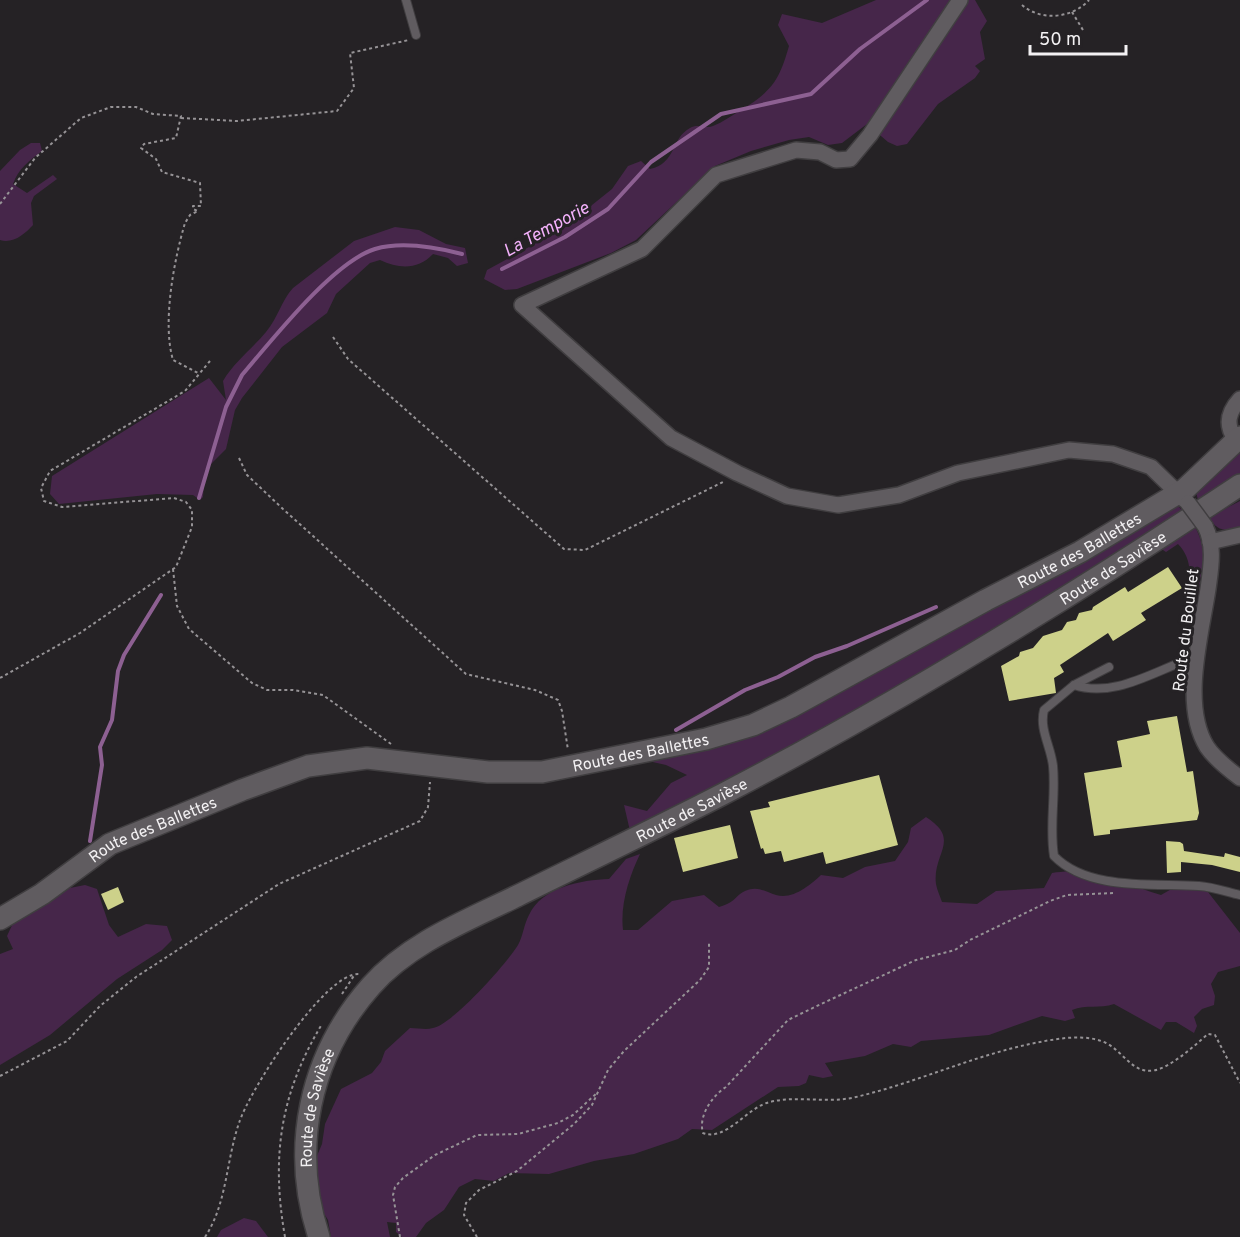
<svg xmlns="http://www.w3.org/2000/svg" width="1240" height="1237" viewBox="0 0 1240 1237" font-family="Overpass,sans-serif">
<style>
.green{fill:#46264a}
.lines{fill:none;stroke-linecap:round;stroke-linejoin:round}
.stream{stroke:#8d6092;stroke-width:4}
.building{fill:#cdd18a}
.lane-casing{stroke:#403e40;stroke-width:10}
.street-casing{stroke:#403e40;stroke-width:18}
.secondary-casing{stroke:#403e40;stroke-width:24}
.path{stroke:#969396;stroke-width:2;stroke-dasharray:3 3;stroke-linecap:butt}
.lane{stroke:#605c60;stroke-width:8}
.street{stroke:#605c60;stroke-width:15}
.secondary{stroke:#605c60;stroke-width:21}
.street-bridge-casing{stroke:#403e40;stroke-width:18;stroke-linecap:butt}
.street-bridge{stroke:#605c60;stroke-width:15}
.labels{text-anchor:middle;stroke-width:6;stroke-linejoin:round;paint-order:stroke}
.street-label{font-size:16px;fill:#f3f1f3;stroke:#252225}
.water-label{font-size:18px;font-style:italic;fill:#f3b1fb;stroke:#252225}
</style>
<rect width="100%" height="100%" fill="#252225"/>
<g class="green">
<path d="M876,0h99l12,21 -7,11 5,27 -10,7 5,5 -5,7 -37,26 -31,40 -10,2 -9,-4 -21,-18 -25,19 -14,2 -19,-8 -20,3 -38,11 -36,15 -79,74 -25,13 -94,36 -12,1 -21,-11 3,-9 97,-53 8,-12 20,-16 16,-23 13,-5 9,8c27,-6 20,-30 40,-41 8,-5 15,1 23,-2 10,-4 18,-10 28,-16 31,-19 38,-29 48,-64l-11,-21 4,-11 40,9z"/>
<path d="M31,143h9l2,8c-12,9 -24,18 -29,33l14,9 26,-18 4,4 -23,17 -3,7 2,22c-8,9 -20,19 -33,15v-69l20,-21z"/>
<path d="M395,227l24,3 27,14 19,4 3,15 -11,3 -9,-8 -15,-4c-15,16 -34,15 -53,6l-10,3 -34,31 -9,19 -45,34 -40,51 -7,12 -9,39 -21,21 -2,27 -3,3 -7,-5 -36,-1 -98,10 -9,-10 2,-18 157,-98 17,22 -3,-19c12,-20 29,-32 43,-49 12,-14 15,-31 27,-44l61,-47z"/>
<polygon points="1240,446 1240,477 1199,504 1196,492"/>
<path d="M1240,501v27c-14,4 -24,3 -31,-11z"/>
<polygon points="1174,506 1178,506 1185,513 880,699 630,831 624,805 647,811 671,783 687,775 666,765 648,761 682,751"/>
<path d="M1194,525c19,31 6,74 2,109 -3,-11 -5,-22 -6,-34 -1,-20 4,-40 -12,-56l-12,8 -6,-4z"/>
<path d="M926,817c36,23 6,36 10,67 1,6 4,12 6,18l35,2 19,-13 48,-3 8,-15c37,-7 74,11 109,22l14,-8 16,-2 17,7 32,41v33l-22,6 -7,12 4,12 -1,9 -12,4 -8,8 3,9 -3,7 -18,-11h-10l-5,8 -47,-26c-14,5 -28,0 -42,6l3,8 -10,3 -23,-5 -53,19 -68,6 -10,6 -18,-3 -28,12 -40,7 8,13 -10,2 -14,-3 -3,8 -7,3 -21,1 -66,43 -20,-1 -14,10 -44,15 -40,7 -45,13 -40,-1 -15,8 -19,-2 -16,8 -15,23 -18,13 -10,14h-14l-6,-5v-9l-9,-1 3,15h-59l-3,-17 -8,-13 -6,-44 8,-19 3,-20 16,-35 31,-16 9,-11 4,-11 25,-23c8,0 16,2 23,0 19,-3 74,-65 85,-83 5,-9 6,-21 11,-30 13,-28 52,-35 80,-36l17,-20 14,-5c-11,23 -20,51 -17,76h15l34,-29 32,-6 15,12c18,-5 15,-11 26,-16 13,-6 20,1 31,4 17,5 34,-10 45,-20l22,3 22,-11 30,-6 13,-19 3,-14z"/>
<polygon points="85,885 97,889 109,925 118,937 146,924 167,926 172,940 162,950 117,979 50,1035 0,1065 0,954 13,949 7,936 14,921 40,908 70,888"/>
<polygon points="244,1218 256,1221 268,1237 217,1237 221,1230"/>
</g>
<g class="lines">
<g class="stream">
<polyline points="502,269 565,237 608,209 651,162 721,114 811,94 860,49 927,0"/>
<path d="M199,498l27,-91 16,-32c30,-35 91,-113 133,-126 27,-8 60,-2 87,5"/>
<polyline points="676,730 745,690 778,677 815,657 847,646 936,607"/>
<polyline points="90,841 102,765 100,747 112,720 118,671 124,655 161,595"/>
</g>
</g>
<g class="building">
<polygon points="1168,567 1182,588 1141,613 1146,620 1113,641 1108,633 1060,665 1064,672 1054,678 1056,693 1009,701 1001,666 1019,656 1020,652 1033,648 1043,636 1062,630 1067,622 1076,620 1079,613 1092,610 1093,607 1125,587 1128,592"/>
<polygon points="1177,716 1187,772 1193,771 1199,813 1197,820 1110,830 1110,834 1094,836 1084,773 1122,767 1117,741 1150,734 1147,721"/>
<polygon points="879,775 898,845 826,864 823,852 784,862 781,851 765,854 763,848 761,849 750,811 770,807 768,802"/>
<polygon points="730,825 738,858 683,872 674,838"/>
<polygon points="1166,841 1180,842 1183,844 1184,851 1224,857 1225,853 1240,857 1240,872 1212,865 1181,862 1181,872 1167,873"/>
<polygon points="118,887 124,902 108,910 101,894"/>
</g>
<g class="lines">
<defs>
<g id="lane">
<polyline points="406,0 416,35"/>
<path d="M1109,667l-35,18 -30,25c-5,19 7,37 9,56 3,30 -4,60 1,90 34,35 100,27 145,30 14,1 28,6 41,9"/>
<path d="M1074,685c39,13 77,-12 113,-25l9,1"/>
</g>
<g id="street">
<polyline points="960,0 870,135 850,159 836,160 820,152 796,150 716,175 642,249 522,305 671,438 737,473 787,496 838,505 899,495 958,473 1069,450 1113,454 1151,467 1185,500"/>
<path d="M1235,439c-10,-15 -7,-27 5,-40"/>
<path d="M1205,526c10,20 6,41 3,63 -7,46 -27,116 -1,158 8,12 21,22 33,31"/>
<polyline points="1210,542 1240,535"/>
</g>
<g id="secondary">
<path id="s1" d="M0,919l42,-25 68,-50 132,-54 66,-24 59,-8 121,14h54l164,-33 47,-14 38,-18 195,-107 94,-48 105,-63 55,-52"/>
<path id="s2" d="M319,1237c-29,-88 -10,-181 52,-251 38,-43 95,-65 146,-90 69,-34 138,-67 206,-102 179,-93 350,-198 517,-309"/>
</g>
</defs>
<use href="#lane" class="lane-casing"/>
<use href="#street" class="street-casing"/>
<use href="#secondary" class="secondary-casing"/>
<g class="path">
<path d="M1022,5c18,16 50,14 67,-5"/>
<polyline points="1072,12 1083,30"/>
<polyline points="181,118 237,121 337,111 354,88 350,53 409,40"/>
<path d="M0,204l35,-46 46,-40 30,-11h25l17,7 28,2 -5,22 -32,6 -3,4 15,11 6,13 38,11 1,23h-8v3l5,2 -8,4 -5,8c-11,37 -23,100 -12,137l27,14"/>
<polyline points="333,337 348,359 564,549 585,550 723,482"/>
<polyline points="239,458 247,475 283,509 466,674 535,690 558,700 562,711 568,750"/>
<polyline points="173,569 177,606 189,629 252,683 267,690 293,690 323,695 391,744"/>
<polyline points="0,678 80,633 176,567 192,527 192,510 186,502 174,498 62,507 44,501 41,488 50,471 185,391 210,361"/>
<path d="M1113,893l-46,2 -17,6 -80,39 -15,10 -39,10 -95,44 -33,16 -62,67c-14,9 -28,29 -23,46 23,9 44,-26 67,-31 28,-7 57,2 86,-5 71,-17 137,-51 210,-59 13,-1 28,-1 40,5 20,10 29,38 58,24 16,-8 30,-21 44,-33l7,1 25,48"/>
<polyline points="342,994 355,974"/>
<polyline points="0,1076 67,1041 100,1006 136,977 279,884 420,821 428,807 430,782"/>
<path d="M205,1237c22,-33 21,-76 34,-114 10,-32 86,-151 120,-149"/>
<path d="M285,1237c-14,-80 -5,-143 37,-213"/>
<polyline points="400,1237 393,1195 395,1187 403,1178 435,1155 477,1135 518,1134 558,1123 573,1115 598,1092"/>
<polyline points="477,1237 464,1215 466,1203 479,1190 517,1171 574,1124 592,1105 608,1070 624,1051 700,980 709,967 709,943"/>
</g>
<use href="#lane" class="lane"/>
<use href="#street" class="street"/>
<use href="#secondary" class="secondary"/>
<defs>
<polyline id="street-bridge" points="1188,503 1205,526"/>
</defs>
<use href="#street-bridge" class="street-bridge-casing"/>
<use href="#street-bridge" class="street-bridge"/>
</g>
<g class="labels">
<g class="street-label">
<text dy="6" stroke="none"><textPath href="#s1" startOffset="1168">Route des Ballettes</textPath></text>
<text dy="6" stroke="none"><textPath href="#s2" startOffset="1122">Route de Savièse</textPath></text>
<text transform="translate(1185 630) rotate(-83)" y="6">Route du Bouillet</text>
<text dy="6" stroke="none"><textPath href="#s1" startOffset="682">Route des Ballettes</textPath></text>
<text dy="6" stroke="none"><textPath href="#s2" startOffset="636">Route de Savièse</textPath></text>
<text dy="6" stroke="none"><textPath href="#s1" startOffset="178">Route des Ballettes</textPath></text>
<text dy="6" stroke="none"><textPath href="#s2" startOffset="132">Route de Savièse</textPath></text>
</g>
<g class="water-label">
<text transform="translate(546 229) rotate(-29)" y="6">La Temporie</text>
</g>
</g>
<path d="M1030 45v9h96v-9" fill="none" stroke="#f3f1f3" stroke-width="3"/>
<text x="1039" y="45" font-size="18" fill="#f3f1f3" stroke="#252225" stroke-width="4.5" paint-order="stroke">50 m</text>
</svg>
